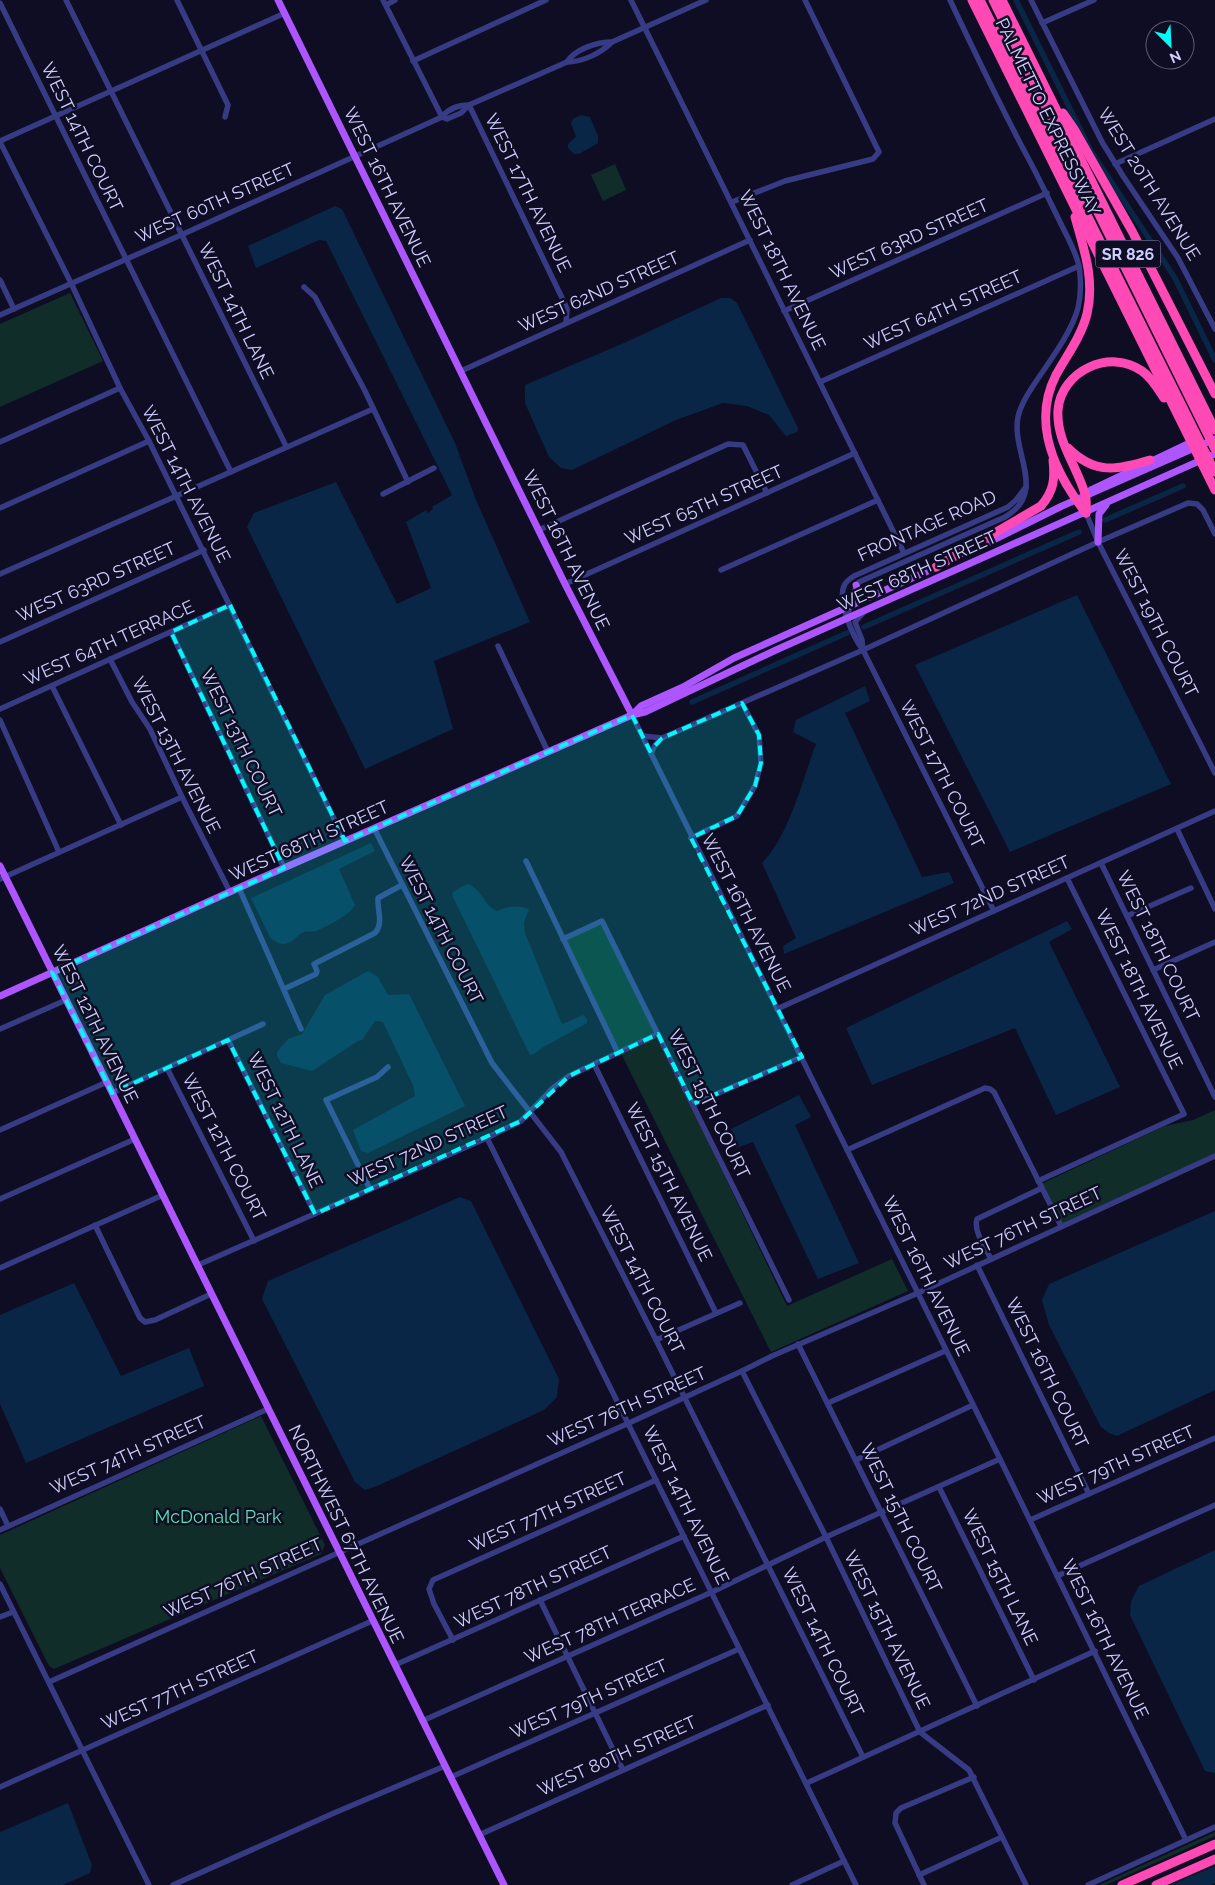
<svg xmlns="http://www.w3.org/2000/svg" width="1215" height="1885" viewBox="0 0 1215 1885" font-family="Raleway,sans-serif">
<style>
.green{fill:#102d29}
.water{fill:#092646}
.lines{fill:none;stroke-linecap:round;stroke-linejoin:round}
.canal{stroke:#092646;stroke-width:5.5}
.minor{stroke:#363b84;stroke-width:5.5}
.major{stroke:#ad56ff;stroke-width:7}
.highway{stroke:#ff4ab5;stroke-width:9}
.marked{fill:#00faf7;fill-opacity:0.2;stroke:#00faf7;stroke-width:4;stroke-dasharray:10 6;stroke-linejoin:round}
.labels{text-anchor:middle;stroke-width:5;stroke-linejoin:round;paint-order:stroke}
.shield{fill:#0e0d23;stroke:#9595bd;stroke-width:1}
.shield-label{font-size:16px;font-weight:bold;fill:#cfcfff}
.street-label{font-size:18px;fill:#cfcfff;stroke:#0e0d23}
.park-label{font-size:18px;fill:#56e4b1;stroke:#0e0d23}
</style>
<rect width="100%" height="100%" fill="#0e0d23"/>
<g class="green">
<polygon points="615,164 626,190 603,201 591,175"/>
<polygon points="70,293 103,361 0,407 0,324"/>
<polygon points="602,921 787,1306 892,1259 908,1291 771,1352 564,940"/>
<polygon points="1215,1110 1215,1154 1060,1225 1041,1184 1165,1126 1193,1120"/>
<polygon points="261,1416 325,1545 321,1554 54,1669 49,1666 0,1568 0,1535"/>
<polygon points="1215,1832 1215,1836 1106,1885 1099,1885"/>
</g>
<g class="water">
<polygon points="581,115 590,117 598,136 598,143 579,154 574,154 568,148 568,144 576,137 571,123 573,119"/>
<polygon points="335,206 342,209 455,443 476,500 530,622 434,661 453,729 365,769 247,527 254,513 336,482 397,604 431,588 406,522 426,510 428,513 433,509 432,507 452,495 326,241 319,240 256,268 248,246"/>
<polygon points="721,298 730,298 737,303 798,428 797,432 786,436 769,415 747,406 723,403 676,420 572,470 561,468 549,457 525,403 525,385 624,343"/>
<polygon points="1077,595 1171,784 1010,852 915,665"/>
<path d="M865,686l5,15 -25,12 77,164 27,-5 5,11 -170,71 -1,-8 13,-8 -34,-75c26,-25 41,-84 54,-119l-23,-12 3,-12z"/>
<path d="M371,843l4,8 -36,18 16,36c-5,10 -29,22 -39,26 -4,1 -8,0 -12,1 -7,3 -11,11 -20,12 -6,0 -10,-3 -14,-7l-19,-39z"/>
<path d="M468,884c14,5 16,22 29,27 12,-5 19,-6 32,-2l-5,14 1,10 36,89 2,2 20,-9 4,4v4l-45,25 -8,6 -4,1 -77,-158 -1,-4 9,-6z"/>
<polygon points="1067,921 1072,929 1049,942 1120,1087 1056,1115 1015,1028 872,1085 846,1028"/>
<polygon points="368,971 378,977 388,995 409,994 465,1106 368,1153 361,1151 353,1130 415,1096 413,1085 383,1022 375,1021 362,1040 358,1041 312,1071 281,1063 277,1056 277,1052 288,1039 302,1034 325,995"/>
<polygon points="799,1095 811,1117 795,1125 859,1263 818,1279 753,1142 736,1148 731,1129"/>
<polygon points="460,1197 471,1201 559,1379 557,1397 544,1410 377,1486 365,1490 355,1482 262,1299 268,1281"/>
<polygon points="1215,1211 1215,1390 1117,1436 1109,1433 1101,1427 1049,1325 1042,1300 1049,1284"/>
<polygon points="74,1283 121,1376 189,1348 204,1386 26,1463 0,1404 0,1315"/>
<polygon points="1215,1550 1215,1773 1205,1771 1130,1615 1131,1601 1139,1586"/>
<polygon points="68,1803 92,1865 90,1873 63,1885 0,1885 0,1832"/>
<polygon points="1215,1866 1215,1883 1211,1885 1171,1885"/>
</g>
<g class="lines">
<g class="canal">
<polyline points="1016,0 1091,151 1175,278 1215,360"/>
<polyline points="1105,520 1183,486"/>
<polyline points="864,627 1079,532"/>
<polyline points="692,702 847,633"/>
</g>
<g class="minor">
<polyline points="66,0 286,446"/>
<polyline points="177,0 228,105 225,117"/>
<polyline points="383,0 442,117"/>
<polyline points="631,0 904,553"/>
<polyline points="1031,0 1102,142 1123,176 1178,258 1215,329"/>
<polyline points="0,3 231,472"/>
<polyline points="386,5 395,0"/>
<polyline points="1042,23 1094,0"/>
<polyline points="413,61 546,0"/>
<path d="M567,62c8,-13 30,-20 45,-20"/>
<polyline points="469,105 564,302 567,309 566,323"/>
<polyline points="442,117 447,119 461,113 469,105"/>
<polyline points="0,141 285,13"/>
<polyline points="0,142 71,283 120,388 149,441 345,841"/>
<polyline points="1115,164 1215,119"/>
<polyline points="732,202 785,181 873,159 879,152 805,0"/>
<polyline points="0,280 14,309"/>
<polyline points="304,287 315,297 365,391 408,482"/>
<polyline points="784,311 1047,193"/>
<path d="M0,315l181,-80 261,-118c7,-9 16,-12 27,-12l98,-43c16,0 34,-9 45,-20l94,-42"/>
<polyline points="461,371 750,240"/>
<polyline points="820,382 1079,266"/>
<polyline points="0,442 120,388"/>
<polyline points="383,494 434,468"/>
<polyline points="0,508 149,441"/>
<polyline points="1086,513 1098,542 1215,773"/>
<polyline points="539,530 728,444 743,445 767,493"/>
<polyline points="721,570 878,500"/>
<polyline points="0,574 373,409"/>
<polyline points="565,584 855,453"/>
<path d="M847,618l6,-25 6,-11 146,-65c43,-25 6,-64 13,-100 2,-11 9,-22 15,-31 15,-23 38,-52 45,-78 3,-13 3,-29 1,-42 -3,-13 -10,-26 -16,-38 -12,-24 -23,-48 -36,-72 -27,-51 -52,-103 -77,-156"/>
<polyline points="171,632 284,868"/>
<polyline points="0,642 204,550"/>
<polyline points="498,646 548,752"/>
<polyline points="863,650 862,640 855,622 864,612"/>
<polyline points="110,659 132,702 150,729 182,797 230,892"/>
<polyline points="52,686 121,825"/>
<polyline points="0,709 230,605"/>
<polyline points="632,715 1000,1459 1186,1840"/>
<polyline points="0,720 59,852"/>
<polyline points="643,736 662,738"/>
<polyline points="651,754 655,745 662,738 863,650 1098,542 1188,503 1197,504 1203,510 1215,534"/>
<polyline points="374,828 492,1063 561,1152 656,1340 863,1757"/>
<polyline points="1177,829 1215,909"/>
<polyline points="691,838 737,816 755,786 761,763 759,735 742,703"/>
<polyline points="526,861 618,1053"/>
<polyline points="1101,863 1215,1097"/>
<polyline points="0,879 182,797"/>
<polyline points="239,888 301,1029"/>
<path d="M994,911l-131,-261c-10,-13 -27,-51 -18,-66 2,-3 6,-6 9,-8l154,-69 8,-7 10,-13"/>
<polyline points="1127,916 1191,888"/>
<polyline points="563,939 602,921 789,1300"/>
<polyline points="1153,970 1215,942"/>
<path d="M284,989l32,-15 1,-3 -3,-7 61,-31c9,-10 2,-23 3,-35l24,-13"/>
<polyline points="777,1009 1215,811"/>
<polyline points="0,1029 66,1000"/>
<polyline points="228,1040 315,1214"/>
<polyline points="594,1064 716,1313"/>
<polyline points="167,1068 254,1241"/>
<polyline points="112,1093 263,1024"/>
<polyline points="693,1104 802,1057"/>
<polyline points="0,1130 107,1082"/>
<polyline points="487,1138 856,1885"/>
<polyline points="847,1150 985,1088 990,1089 994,1092 1061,1226"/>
<polyline points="1038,1181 1184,1114 1067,878"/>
<polyline points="370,1189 326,1100 377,1077 388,1067"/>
<polyline points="0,1199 135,1139"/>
<polyline points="95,1225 140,1318 145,1322 155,1320 211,1294"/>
<path d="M991,1259c-5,-10 -18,-28 -14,-40l65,-31"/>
<polyline points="198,1265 487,1138 521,1121 553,1088 569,1076 658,1034"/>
<polyline points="977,1265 1089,1494"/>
<polyline points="0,1268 163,1195"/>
<polyline points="656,1340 740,1303"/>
<polyline points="798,1344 977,1706"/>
<polyline points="742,1371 826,1537 920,1732 969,1770 1026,1885"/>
<polyline points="828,1403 945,1351"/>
<polyline points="856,1460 973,1405"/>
<polyline points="939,1487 1034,1680"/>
<polyline points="0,1509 8,1526"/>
<polyline points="1030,1520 1215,1438"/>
<polyline points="0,1530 268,1409"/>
<polyline points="1057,1576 1215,1505"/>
<polyline points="0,1584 149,1885"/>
<polyline points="540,1600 623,1770"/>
<polyline points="0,1617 13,1612"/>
<polyline points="453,1640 434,1604 429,1589 433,1580 656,1480"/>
<polyline points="395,1665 684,1536"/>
<polyline points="49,1682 629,1423 742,1371 772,1356 918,1293 1215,1156"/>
<polyline points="422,1721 712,1592 826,1537 1000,1459"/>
<polyline points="451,1777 739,1649"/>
<polyline points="807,1783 1095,1651"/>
<polyline points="0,1787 372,1621"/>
<polyline points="479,1835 768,1705"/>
<polyline points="919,1875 1002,1837"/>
<polyline points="173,1885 334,1813 445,1766"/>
<polyline points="792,1885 844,1861"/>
<polyline points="924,1885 895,1823 896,1813 901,1808 974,1777"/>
<polyline points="1088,1885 1215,1827"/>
</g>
<g class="major">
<polyline points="278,0 565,584 632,715"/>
<polyline points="1088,493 1091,490 1194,441"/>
<polyline points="1098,542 1099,514 1106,505"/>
<polyline points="969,552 1062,506 1215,439"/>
<polyline points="856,585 859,594 868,597"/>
<polyline points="632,715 641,706 683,687 734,658 941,565"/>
<polyline points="0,866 504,1885"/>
<polyline points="0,996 254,881 632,715 645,712 776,650 1215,454"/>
</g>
<g class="highway">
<polyline points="972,0 1215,490"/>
<polyline points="980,0 1215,472"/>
<polyline points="993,0 1215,449"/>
<polyline points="1002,0 1215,430"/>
<polyline points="1063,113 1074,129 1132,231 1215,394"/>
<path d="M1075,217c9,32 20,63 12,97 -6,23 -20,41 -31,61 -25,49 -1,98 30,138"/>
<path d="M1068,448c27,27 49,22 82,12"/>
<path d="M1086,513c0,-6 1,-14 -1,-19 -8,-28 -29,-53 -27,-84 3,-39 52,-62 84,-39 10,7 16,18 22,27"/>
<path d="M936,567l105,-61c13,-15 14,-27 12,-46"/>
<polyline points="1122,1885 1215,1844"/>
<polyline points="1156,1885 1215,1859"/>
</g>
</g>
<path class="marked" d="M230,605l115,236 287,-126 18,36 12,-13 80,-35 17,32 2,28 -6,23 -18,30 -46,22 111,219 -109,47 -35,-70 -89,42 -48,45 -206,93 -87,-174 -116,53 -60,-121 232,-104 -113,-236z"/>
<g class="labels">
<rect class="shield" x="1095.5" y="240.5" width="65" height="27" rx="4"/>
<g class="shield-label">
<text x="1128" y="260">SR 826</text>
</g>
<g class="street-label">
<text transform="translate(1048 117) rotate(64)" y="6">PALMETTO EXPRESSWAY</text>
<text transform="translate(82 137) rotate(64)" y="6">WEST 14TH COURT</text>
<text transform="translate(1149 184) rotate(58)" y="6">WEST 20TH AVENUE</text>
<text transform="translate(387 187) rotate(64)" y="6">WEST 16TH AVENUE</text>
<text transform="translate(528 193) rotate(64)" y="6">WEST 17TH AVENUE</text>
<text transform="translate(215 203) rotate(-24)" y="6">WEST 60TH STREET</text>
<text transform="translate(909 239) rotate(-24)" y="6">WEST 63RD STREET</text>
<text transform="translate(782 270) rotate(64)" y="6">WEST 18TH AVENUE</text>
<text transform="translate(599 292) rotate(-24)" y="6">WEST 62ND STREET</text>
<text transform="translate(943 310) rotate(-24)" y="6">WEST 64TH STREET</text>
<text transform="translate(236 311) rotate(64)" y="6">WEST 14TH LANE</text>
<text transform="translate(186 484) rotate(63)" y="6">WEST 14TH AVENUE</text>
<text transform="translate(704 505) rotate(-24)" y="6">WEST 65TH STREET</text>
<text transform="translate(927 526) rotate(-24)" y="6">FRONTAGE ROAD</text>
<text transform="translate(566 550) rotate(64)" y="6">WEST 16TH AVENUE</text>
<text transform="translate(917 571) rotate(-24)" y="6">WEST 68TH STREET</text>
<text transform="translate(96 582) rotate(-24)" y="6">WEST 63RD STREET</text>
<text transform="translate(1156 623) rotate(63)" y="6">WEST 19TH COURT</text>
<text transform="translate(109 643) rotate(-24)" y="6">WEST 64TH TERRACE</text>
<text transform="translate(241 743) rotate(64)" y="6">WEST 13TH COURT</text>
<text transform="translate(176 755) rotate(63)" y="6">WEST 13TH AVENUE</text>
<text transform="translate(942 774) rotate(63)" y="6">WEST 17TH COURT</text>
<text transform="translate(309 841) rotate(-24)" y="6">WEST 68TH STREET</text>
<text transform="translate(990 896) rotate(-24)" y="6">WEST 72ND STREET</text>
<text transform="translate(746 913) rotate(63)" y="6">WEST 16TH AVENUE</text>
<text transform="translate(441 930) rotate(63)" y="6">WEST 14TH COURT</text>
<text transform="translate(1158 946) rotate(64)" y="6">WEST 18TH COURT</text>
<text transform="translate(1139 989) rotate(64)" y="6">WEST 18TH AVENUE</text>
<text transform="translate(95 1024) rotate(64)" y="6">WEST 12TH AVENUE</text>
<text transform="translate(709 1104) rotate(64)" y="6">WEST 15TH COURT</text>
<text transform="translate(285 1120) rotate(64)" y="6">WEST 12TH LANE</text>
<text transform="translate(428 1146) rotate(-24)" y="6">WEST 72ND STREET</text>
<text transform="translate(224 1147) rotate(63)" y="6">WEST 12TH COURT</text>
<text transform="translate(669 1182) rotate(64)" y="6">WEST 15TH AVENUE</text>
<text transform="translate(1023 1228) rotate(-25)" y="6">WEST 76TH STREET</text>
<text transform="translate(926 1276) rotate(64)" y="6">WEST 16TH AVENUE</text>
<text transform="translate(642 1280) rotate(63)" y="6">WEST 14TH COURT</text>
<text transform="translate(1047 1373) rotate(64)" y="6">WEST 16TH COURT</text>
<text transform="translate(627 1407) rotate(-24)" y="6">WEST 76TH STREET</text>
<text transform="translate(128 1455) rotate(-24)" y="6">WEST 74TH STREET</text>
<text transform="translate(1116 1465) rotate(-24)" y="6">WEST 79TH STREET</text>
<text transform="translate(686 1505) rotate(64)" y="6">WEST 14TH AVENUE</text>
<text transform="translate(548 1512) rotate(-24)" y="6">WEST 77TH STREET</text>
<text transform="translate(901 1518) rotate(64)" y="6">WEST 15TH COURT</text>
<text transform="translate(346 1534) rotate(64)" y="6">NORTHWEST 67TH AVENUE</text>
<text transform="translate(1000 1577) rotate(64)" y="6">WEST 15TH LANE</text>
<text transform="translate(243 1578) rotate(-24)" y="6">WEST 76TH STREET</text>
<text transform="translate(533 1587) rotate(-25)" y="6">WEST 78TH STREET</text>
<text transform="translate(610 1621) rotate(-24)" y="6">WEST 78TH TERRACE</text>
<text transform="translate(887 1630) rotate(64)" y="6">WEST 15TH AVENUE</text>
<text transform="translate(1105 1639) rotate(64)" y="6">WEST 16TH AVENUE</text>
<text transform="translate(823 1642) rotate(64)" y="6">WEST 14TH COURT</text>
<text transform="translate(180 1690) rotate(-24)" y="6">WEST 77TH STREET</text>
<text transform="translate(589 1699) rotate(-24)" y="6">WEST 79TH STREET</text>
<text transform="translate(617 1756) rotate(-24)" y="6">WEST 80TH STREET</text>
</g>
<g class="park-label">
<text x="218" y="1523">McDonald Park</text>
</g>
</g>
<g transform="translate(1170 45) rotate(156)"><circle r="24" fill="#0e0d23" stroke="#5b5b7b"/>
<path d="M0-4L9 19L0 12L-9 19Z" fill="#00faf7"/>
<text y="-8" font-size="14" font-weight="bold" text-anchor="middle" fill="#cfcfff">N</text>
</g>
</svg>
